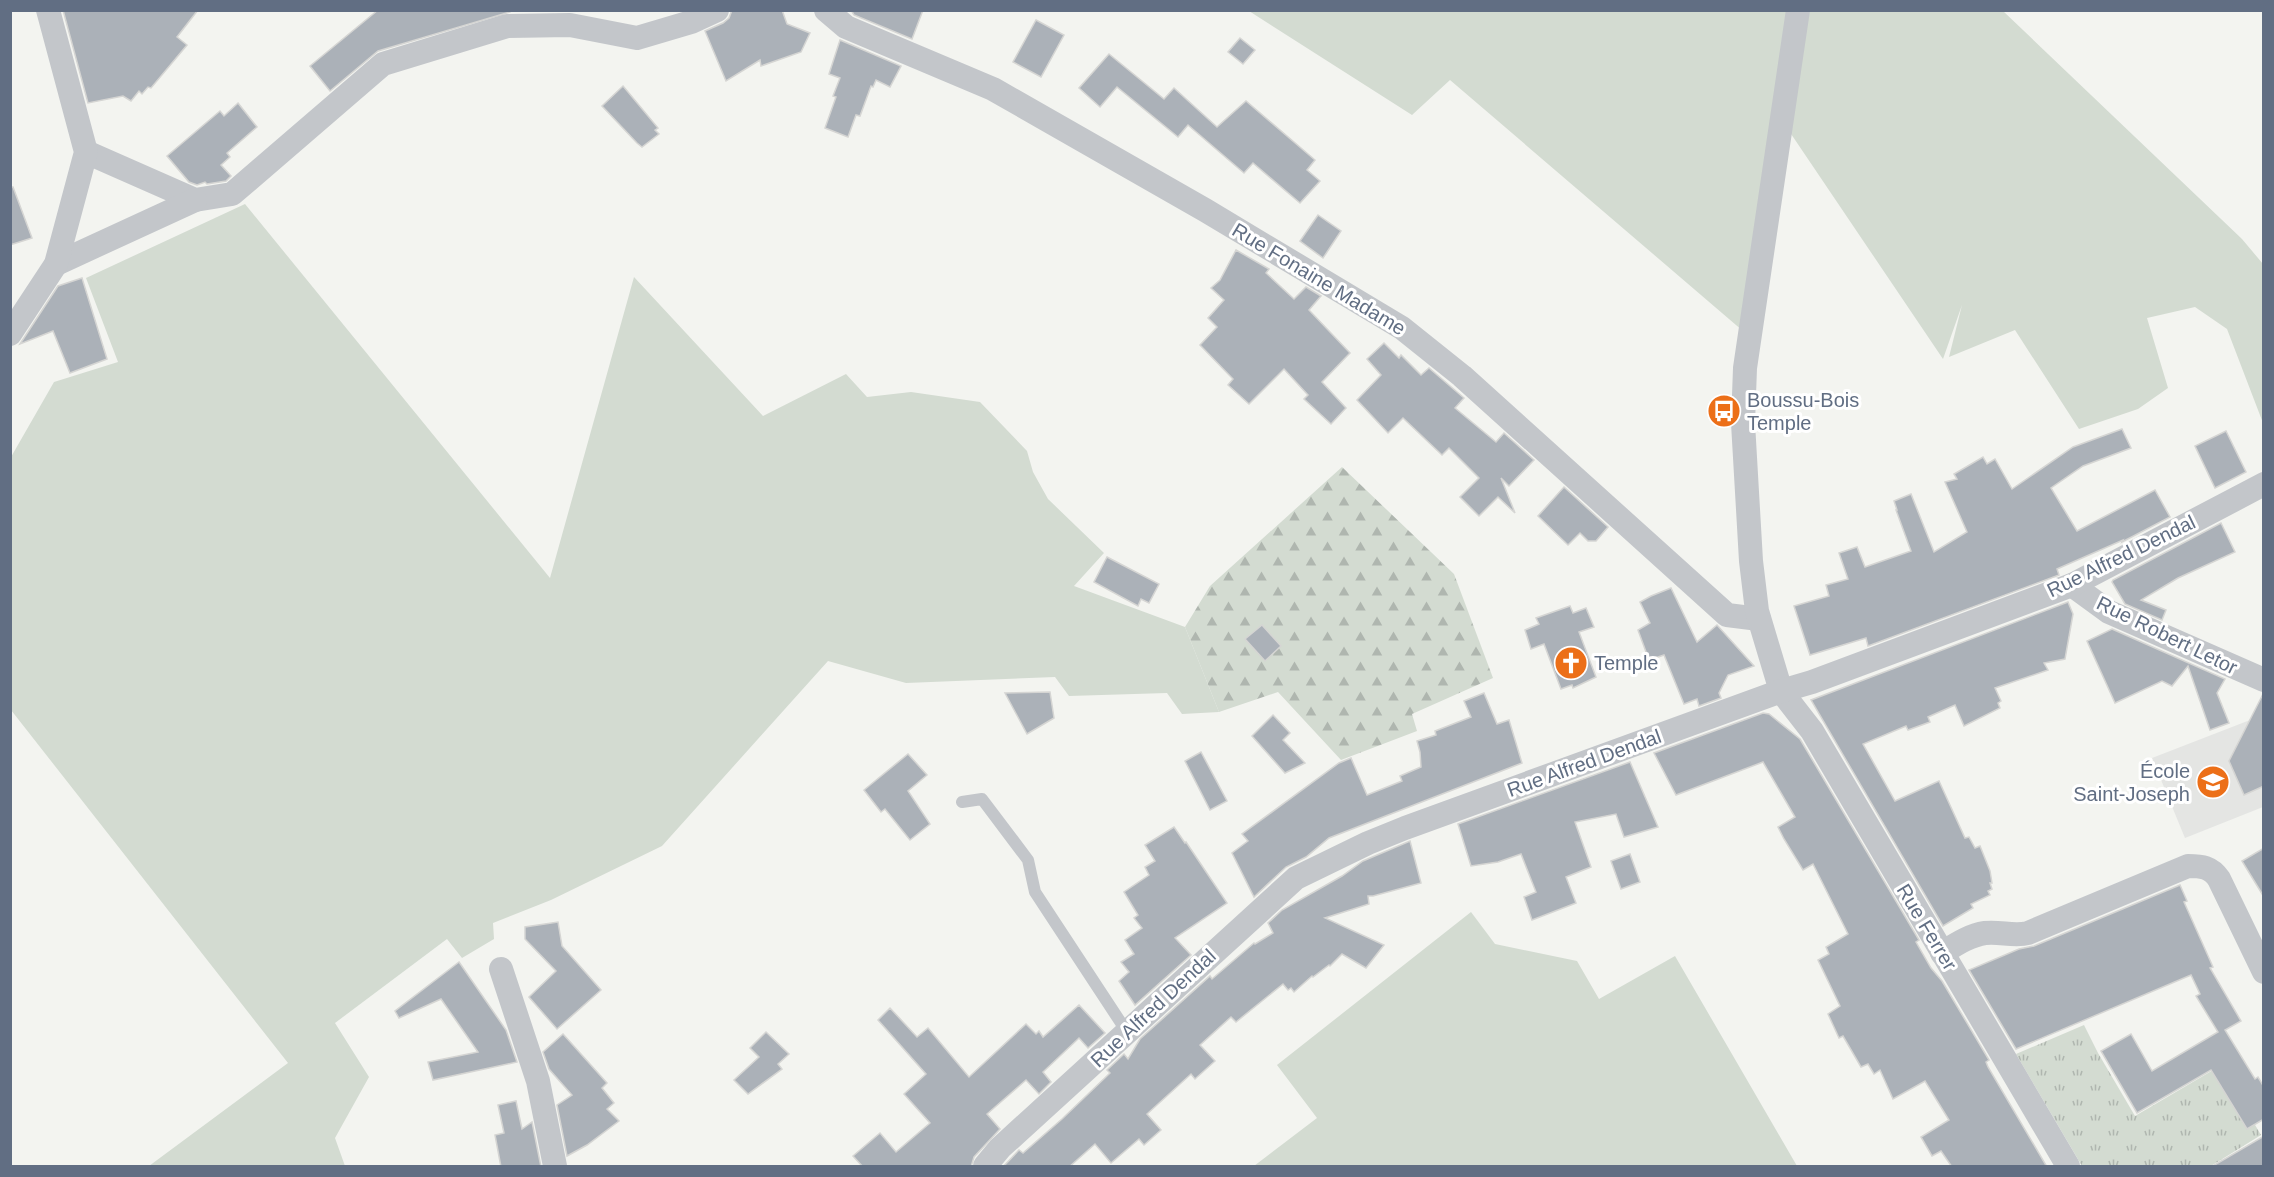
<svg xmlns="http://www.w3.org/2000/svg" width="2274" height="1177" viewBox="0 0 2274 1177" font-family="Helvetica,sans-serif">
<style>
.built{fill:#e4e5e3}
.grass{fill:#d3dbd1}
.forest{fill:url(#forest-firs)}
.park{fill:url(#park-tufts)}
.building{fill:#abb1b8;stroke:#d5d5d3;stroke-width:1.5}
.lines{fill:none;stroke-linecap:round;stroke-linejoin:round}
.lane{stroke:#c3c6ca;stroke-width:12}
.street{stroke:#c3c6ca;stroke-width:24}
.labels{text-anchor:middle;stroke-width:6;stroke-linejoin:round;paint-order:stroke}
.street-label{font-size:20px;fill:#616e83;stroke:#fff}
.poi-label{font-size:20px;fill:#616e83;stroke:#fff;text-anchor:start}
</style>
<defs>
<pattern id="forest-firs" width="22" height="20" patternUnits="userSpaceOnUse" patternTransform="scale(1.5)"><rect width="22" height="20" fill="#d3dbd1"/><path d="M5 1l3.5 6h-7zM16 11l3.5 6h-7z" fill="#afb6af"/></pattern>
<pattern id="park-tufts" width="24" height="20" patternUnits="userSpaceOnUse" patternTransform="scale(1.5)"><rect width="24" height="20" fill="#d3dbd1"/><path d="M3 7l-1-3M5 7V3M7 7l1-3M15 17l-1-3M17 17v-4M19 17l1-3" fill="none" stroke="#afb6af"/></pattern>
</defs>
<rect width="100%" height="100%" fill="#f3f4f0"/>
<polygon class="built" points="2263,715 2263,807 2185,838 2152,758"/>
<g class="grass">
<polygon points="1249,11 2003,11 2242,239 2263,264 2263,423 2227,329 2195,307 2147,318 2168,388 2138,409 2079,429 2015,330 1949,357 1962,305 1943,359 1785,125 1750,337 1450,80 1412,115"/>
<polygon points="245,204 550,578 634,277 763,416 846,374 867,397 911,392 980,402 1027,451 1033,472 1048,499 1104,553 1074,586 1185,627 1219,712 1182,714 1167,693 1069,696 1055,677 906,683 828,661 662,846 551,900 493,923 494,939 462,958 447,939 335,1023 369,1077 335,1138 345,1166 149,1166 288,1063 11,710 11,457 54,382 118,362 86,278"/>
<polygon points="1471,912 1495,944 1577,961 1599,999 1675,956 1797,1166 1254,1166 1317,1118 1277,1065"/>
</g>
<polygon class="forest" points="1342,467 1454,574 1493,678 1412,714 1417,731 1341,760 1278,692 1219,712 1185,627 1210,586"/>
<polygon class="park" points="2084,1025 2098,1053 2135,1116 2220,1066 2261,1135 2211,1166 2082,1166 2016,1054"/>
<g class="building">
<polygon points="63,10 198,10 177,37 187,45 151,88 148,87 142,94 139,91 131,101 123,96 88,103"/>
<polygon points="378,10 510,10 510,12 378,51 330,91 310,66"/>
<polygon points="732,10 782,10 787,24 810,33 801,52 761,66 760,60 726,81 705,31 723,23 729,18"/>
<polygon points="851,10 923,10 912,39 854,15"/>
<polygon points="1036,20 1064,35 1041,77 1013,62"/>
<polygon points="1240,38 1255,50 1243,64 1228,52"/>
<polygon points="840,40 901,66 890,87 876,80 873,87 871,86 860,116 856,115 848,137 825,128 836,97 833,96 840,78 829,74"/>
<polygon points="1109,54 1164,99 1174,88 1217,127 1246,101 1315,160 1307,170 1320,181 1300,203 1253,163 1244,173 1188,125 1178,137 1117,87 1100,107 1079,88"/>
<polygon points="623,86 658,128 655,130 659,134 642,147 637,143 602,106"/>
<polygon points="238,103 257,127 227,153 230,157 221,165 231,176 226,181 207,184 205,182 197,185 189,182 167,156 220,111 224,116"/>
<polygon points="10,187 13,187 32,238 10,245"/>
<polygon points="1318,215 1341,231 1323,258 1300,241"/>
<polygon points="1236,250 1269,269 1266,273 1294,299 1306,287 1321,296 1309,310 1350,353 1322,382 1346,408 1331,424 1304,399 1308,395 1284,369 1249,404 1228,385 1233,379 1200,345 1217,327 1208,318 1224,300 1211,288 1220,280"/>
<polygon points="82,278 107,359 70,373 53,331 20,344 58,286"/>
<polygon points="1384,343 1399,358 1401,355 1421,375 1429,368 1464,398 1455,408 1496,442 1504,433 1534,460 1509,486 1501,478 1515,513 1498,497 1479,516 1460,497 1479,478 1449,448 1442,455 1403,418 1388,433 1357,400 1381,375 1367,359"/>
<polygon points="2122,429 2131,448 2083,466 2051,488 2077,531 2155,490 2170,517 2122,542 2123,540 2057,569 2059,575 1868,646 1866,638 1810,655 1794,606 1829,596 1826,585 1848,579 1839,553 1857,547 1865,567 1911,551 1896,510 1897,510 1894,501 1911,494 1934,552 1967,532 1945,482 1957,479 1954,474 1983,457 1987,464 1995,459 2012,489 2073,447"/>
<polygon points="2226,431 2246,472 2215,488 2195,446"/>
<polygon points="1564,487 1608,527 1596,541 1588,541 1580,533 1568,545 1538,516"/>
<polygon points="2221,523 2235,552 2178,578 2141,600 2166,610 2162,620 2125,604 2112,582 2113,580"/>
<polygon points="1107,557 1159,584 1149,603 1141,599 1138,606 1094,582"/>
<polygon points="1671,588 1697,642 1717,625 1754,666 1728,675 1719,693 1721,698 1699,706 1697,699 1684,704 1664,655 1649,660 1638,630 1650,623 1640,602 1651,596"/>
<polygon points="2068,602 2073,614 2065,659 2044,663 2048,670 1995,688 2001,701 1998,703 2000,708 1964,726 1955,705 1928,717 1930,722 1908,730 1906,726 1863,744 1895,801 1939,781 1965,838 1969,837 1975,848 1980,846 1990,871 1992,883 1990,883 1992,889 1988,891 1990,895 1971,904 1973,908 1943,926 1811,700"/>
<polygon points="1570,606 1573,613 1586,608 1594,627 1579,632 1596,677 1573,688 1572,685 1561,689 1544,644 1531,649 1525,630 1539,624 1536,618"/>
<polygon points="1262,625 1281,646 1265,661 1245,639"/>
<polygon points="2112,629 2225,679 2217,693 2229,723 2210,730 2188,666 2172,686 2162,681 2115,703 2087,641"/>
<polygon points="1050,692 1054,718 1027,734 1005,693"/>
<polygon points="1484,693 1497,724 1509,720 1522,763 1329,838 1306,857 1286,867 1254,897 1232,853 1248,841 1242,834 1339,763 1351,758 1367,795 1402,781 1400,776 1421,767 1420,752 1417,741 1436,735 1435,731 1471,717 1464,701"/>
<polygon points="2263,694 2264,786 2244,795 2229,761"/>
<polygon points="1763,713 1769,714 1800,739 1919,940 1916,942 1931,968 1942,981 1989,1060 1986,1062 1988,1067 2047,1167 1952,1167 1941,1151 1932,1156 1921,1137 1949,1120 1925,1081 1893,1099 1880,1070 1874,1074 1868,1064 1861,1067 1843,1036 1839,1038 1828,1014 1840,1006 1818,960 1829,954 1826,947 1848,934 1813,864 1803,870 1784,839 1778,827 1795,817 1763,762 1676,795 1654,753"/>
<polygon points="1273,715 1290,733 1283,740 1305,763 1285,773 1252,736"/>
<polygon points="1201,752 1227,801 1210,810 1185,761"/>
<polygon points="908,754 927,775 908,791 930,824 910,840 885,809 881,812 864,790"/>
<polygon points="1630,762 1658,827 1624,837 1616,814 1575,822 1591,867 1566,877 1576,903 1532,920 1524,897 1536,892 1521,854 1498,862 1471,866 1458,824"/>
<polygon points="1174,827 1185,843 1186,842 1227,903 1175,938 1191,955 1135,1005 1119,981 1129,972 1121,962 1134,954 1125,940 1142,928 1134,918 1138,915 1124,892 1149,875 1145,867 1155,861 1145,845"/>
<polygon points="1410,841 1421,883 1373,896 1368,896 1369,904 1325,918 1384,945 1366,968 1342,954 1330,966 1329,965 1313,977 1312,976 1294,992 1291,988 1288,990 1283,984 1236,1022 1231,1017 1200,1045 1215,1061 1195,1079 1191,1074 1147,1114 1161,1130 1144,1145 1139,1139 1111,1163 1095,1144 1069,1167 1003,1167 1019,1150 1023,1153 1062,1119 1110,1073 1107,1070 1124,1054 1128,1059 1140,1039 1210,976 1212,979 1254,943 1255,944 1273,933 1268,923 1282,910 1342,876 1363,861"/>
<polygon points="2264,848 2264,897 2242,861"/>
<polygon points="1630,854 1640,882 1621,889 1611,861"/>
<polygon points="2180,885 2187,901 2184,902 2213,967 2210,968 2241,1021 2225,1030 2255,1079 2258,1077 2264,1087 2264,1119 2247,1129 2211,1070 2137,1113 2101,1051 2131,1034 2152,1071 2218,1032 2196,996 2200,994 2191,975 2016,1049 1969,970 2019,949 2034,946"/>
<polygon points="558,922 562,946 601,990 557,1029 529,997 556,971 525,939 525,927"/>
<polygon points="459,962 506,1030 517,1062 433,1080 428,1062 478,1052 441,999 399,1018 395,1011"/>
<polygon points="1079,1005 1105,1033 1088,1048 1079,1038 1043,1072 1051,1082 1039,1094 1026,1080 987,1114 1000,1129 974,1157 971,1167 863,1167 853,1156 880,1133 896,1152 930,1123 904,1094 926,1074 878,1020 890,1008 917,1037 928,1028 969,1077 1026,1024 1036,1034 1039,1031 1043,1037"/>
<polygon points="766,1032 789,1054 778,1064 782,1069 748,1094 734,1080 759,1057 750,1048"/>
<polygon points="563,1034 607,1083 602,1088 614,1103 607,1109 619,1121 587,1145 567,1156 557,1105 572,1095 549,1069 543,1052"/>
<polygon points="516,1101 522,1129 532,1122 541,1167 501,1167 495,1135 504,1133 498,1105"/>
<polygon points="2264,1136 2264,1167 2211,1167"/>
</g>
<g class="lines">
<polyline class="lane" points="962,802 982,799 1028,860 1035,892 1127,1032"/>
<g class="street">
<polyline points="826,10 846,27 993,89 1205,210 1402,328 1462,376 1727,615 1759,619"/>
<polyline points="1798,10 1745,368 1743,423 1751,561 1757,611 1781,691 1812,731 2068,1166"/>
<polyline points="86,152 195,200 232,194 383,64 507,26 570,25 637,38 691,22 717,10"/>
<polyline points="56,264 195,200"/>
<polyline points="10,334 56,264 86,152 48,10"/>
<polyline points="2072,585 2109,612 2264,680"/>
<path d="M1942,953c13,-8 28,-18 43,-20 15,-2 29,4 43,0l160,-67c14,0 23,1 31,13l45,93"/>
<polyline points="501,969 538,1081 555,1166"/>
<polyline points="985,1166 1000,1148 1296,878 1368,843 1405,828 1781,691 1812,682 2072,585 2264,484"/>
</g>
</g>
<defs>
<symbol id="bus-disc" viewBox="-11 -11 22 22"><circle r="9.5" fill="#ec6f18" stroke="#fff"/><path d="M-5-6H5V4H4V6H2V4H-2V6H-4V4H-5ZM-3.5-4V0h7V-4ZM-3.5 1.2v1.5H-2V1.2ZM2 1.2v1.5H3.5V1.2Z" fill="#fff"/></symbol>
<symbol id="church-disc" viewBox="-11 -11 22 22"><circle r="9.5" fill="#ec6f18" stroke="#fff"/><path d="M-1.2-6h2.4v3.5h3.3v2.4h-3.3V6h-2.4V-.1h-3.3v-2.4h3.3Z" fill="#fff"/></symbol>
<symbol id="school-disc" viewBox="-11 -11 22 22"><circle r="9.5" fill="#ec6f18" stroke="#fff"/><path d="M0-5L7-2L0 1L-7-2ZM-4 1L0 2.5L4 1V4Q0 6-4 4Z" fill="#fff"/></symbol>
</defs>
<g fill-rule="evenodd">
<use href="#bus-disc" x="1705" y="392" width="38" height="38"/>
<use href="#church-disc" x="1552" y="644" width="38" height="38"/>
<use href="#school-disc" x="2194" y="763" width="38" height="38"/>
</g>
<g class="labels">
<g class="street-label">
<text transform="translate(1319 279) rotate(31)" y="7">Rue Fonaine Madame</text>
<text transform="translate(2121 556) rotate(-26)" y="7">Rue Alfred Dendal</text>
<text transform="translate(2167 635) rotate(26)" y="7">Rue Robert Letor</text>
<text transform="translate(1584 763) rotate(-20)" y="7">Rue Alfred Dendal</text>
<text transform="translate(1927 927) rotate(59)" y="7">Rue Ferrer</text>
<text transform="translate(1153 1008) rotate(-43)" y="7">Rue Alfred Dendal</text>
</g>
<g class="poi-label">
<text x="1747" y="407">Boussu-Bois<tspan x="1747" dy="23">Temple</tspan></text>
<text x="1594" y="670">Temple</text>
<text x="2190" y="778" text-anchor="end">École<tspan x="2190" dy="23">Saint-Joseph</tspan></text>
</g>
</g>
<rect width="2274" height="1177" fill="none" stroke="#616e83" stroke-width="24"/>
</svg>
